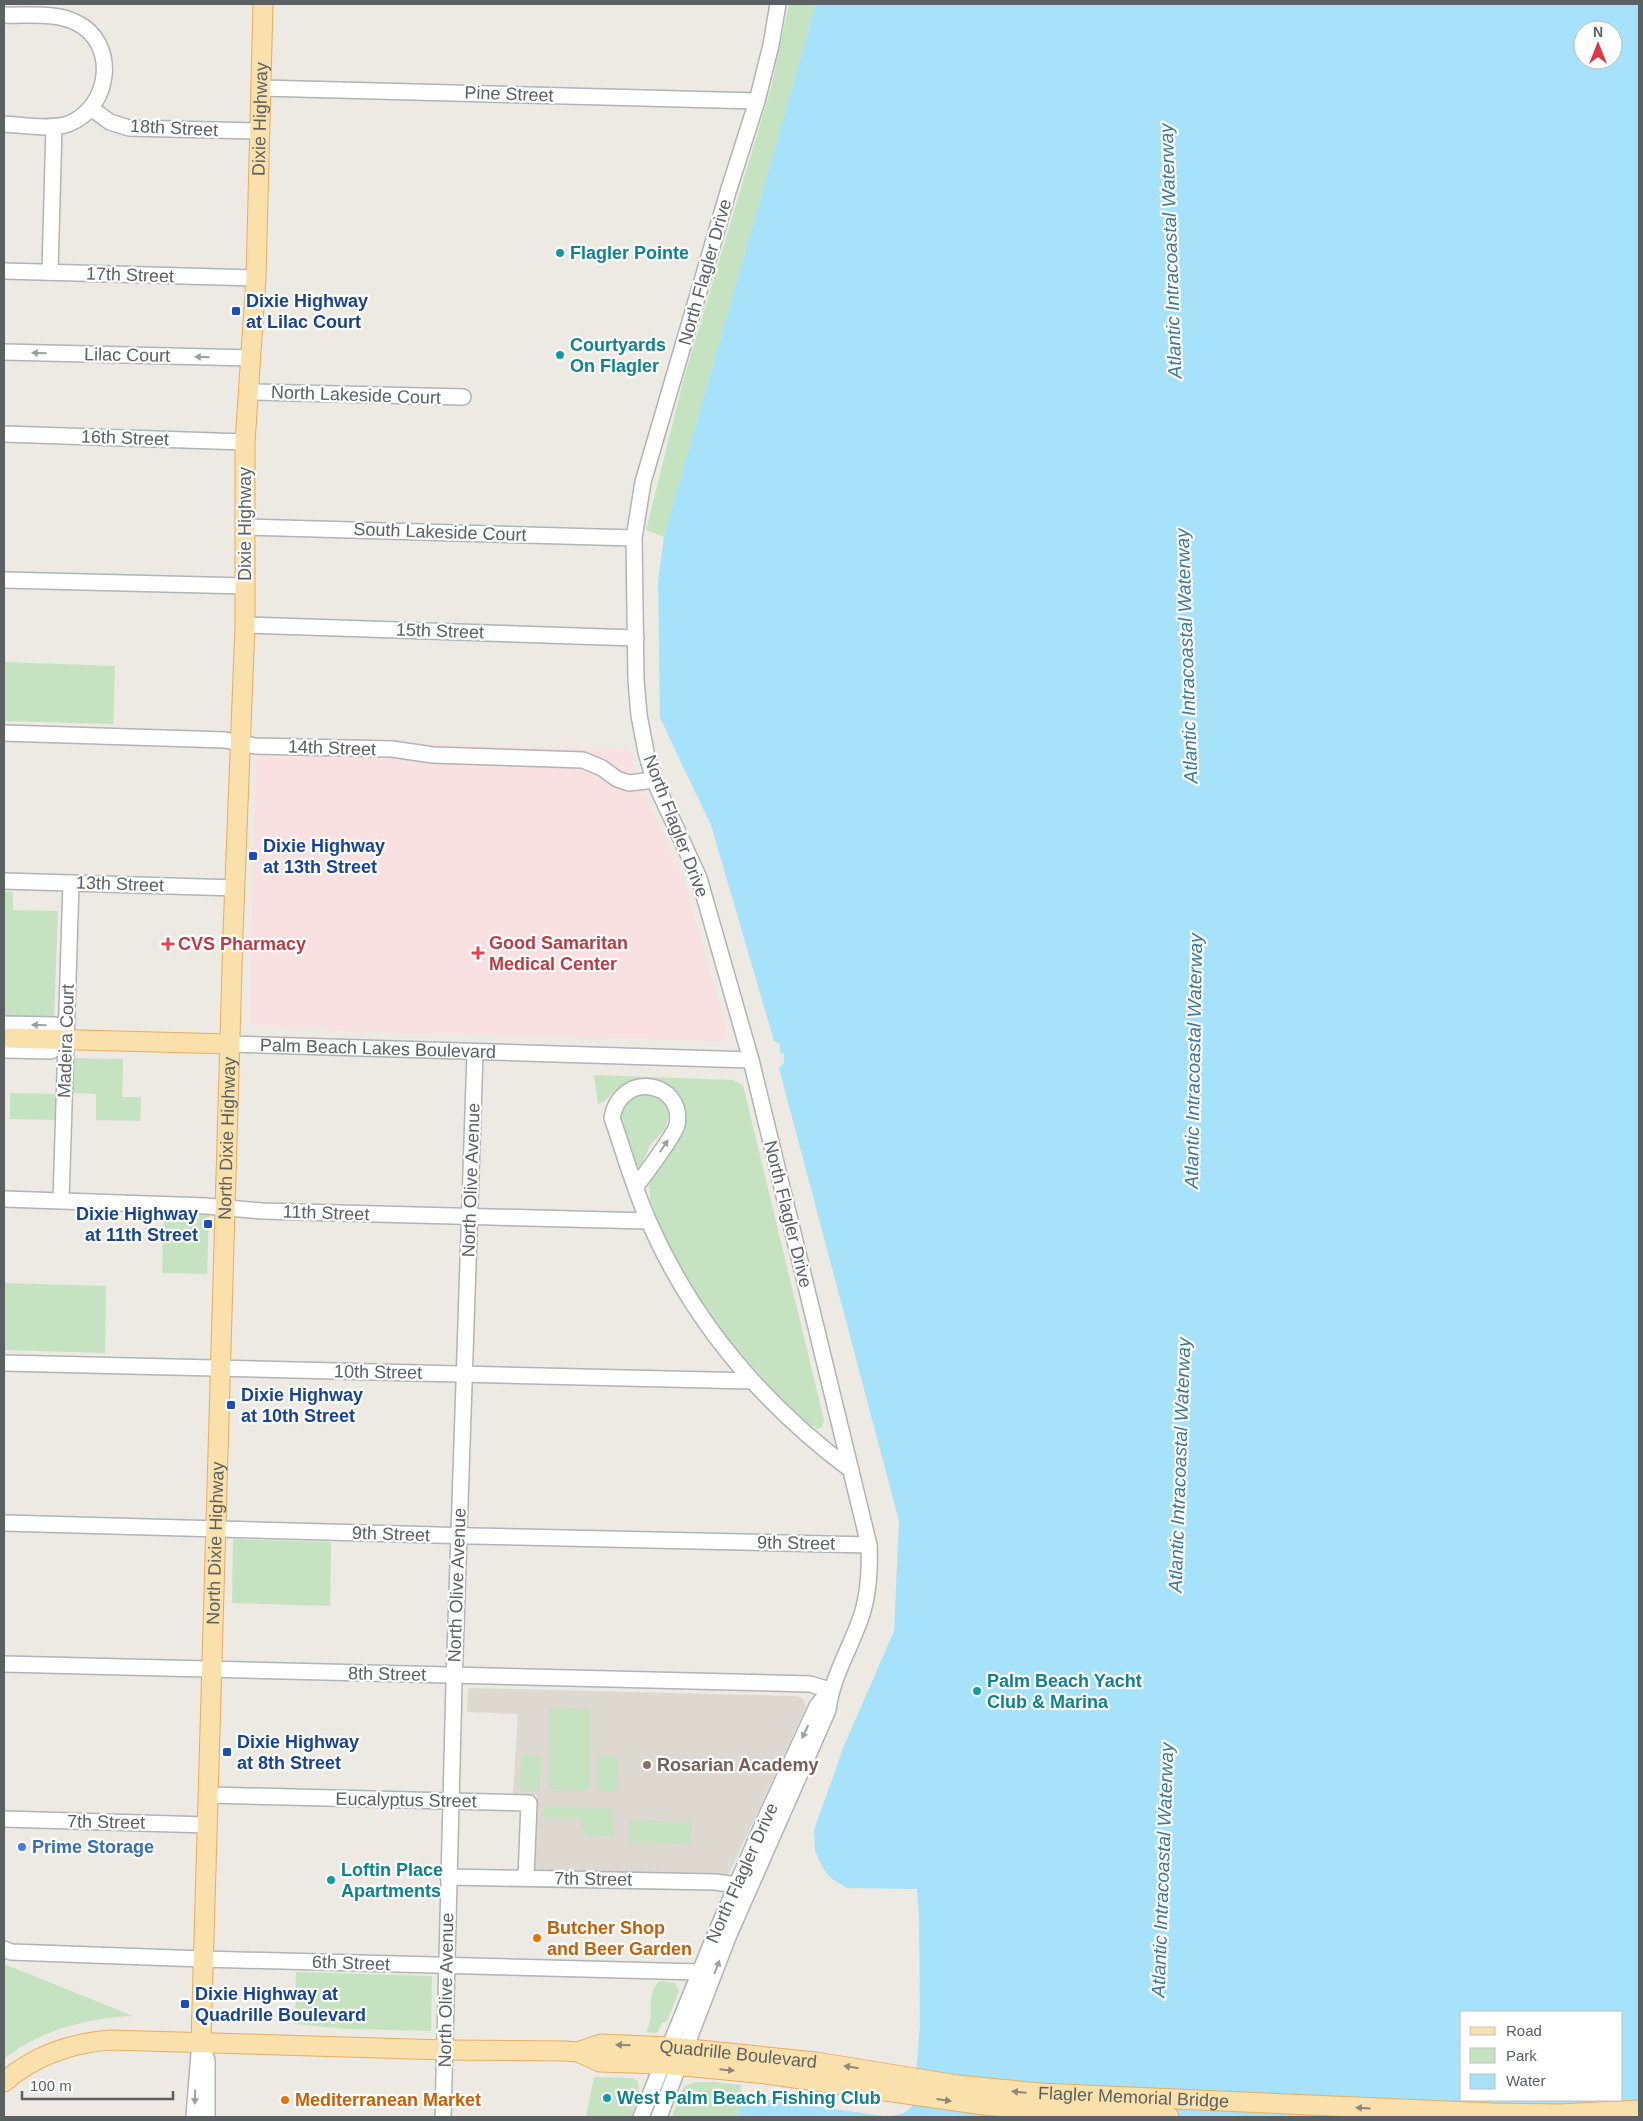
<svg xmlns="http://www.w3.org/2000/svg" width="1643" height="2121" viewBox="0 0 1643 2121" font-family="Arial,sans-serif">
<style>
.education{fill:#ddd9d1}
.medical{fill:#f9e0e1}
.green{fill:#c6e3c1}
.water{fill:#a6e2fa;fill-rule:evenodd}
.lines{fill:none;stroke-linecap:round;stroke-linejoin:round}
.minor-casing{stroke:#b0b4b7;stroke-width:18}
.major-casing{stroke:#e8ad61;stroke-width:21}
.minor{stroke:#fff;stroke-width:15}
.major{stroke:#fae1ab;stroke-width:19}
.oneway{fill:#9da0a1}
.oneway2{fill:#8b8779}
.culture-dot{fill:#0f9aa8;stroke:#fff;stroke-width:2}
.transit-dot{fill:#1a4fb4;stroke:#fff;stroke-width:2}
.health-dot{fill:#e0444e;stroke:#fff;stroke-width:2}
.education-dot{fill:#8d6e63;stroke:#fff;stroke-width:2}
.shop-dot{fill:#3f7fe0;stroke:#fff;stroke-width:2}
.food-dot{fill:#e8710a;stroke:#fff;stroke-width:2}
.labels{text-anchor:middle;stroke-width:4.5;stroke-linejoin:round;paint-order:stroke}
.street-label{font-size:18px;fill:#5b6063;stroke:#fff}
.culture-label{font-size:18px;font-weight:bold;fill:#0d838f;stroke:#fff;text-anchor:start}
.transit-label{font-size:18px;font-weight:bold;fill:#164399;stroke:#fff;text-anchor:start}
.health-label{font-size:18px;font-weight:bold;fill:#be3a42;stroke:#fff;text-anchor:start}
.education-label{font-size:18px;font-weight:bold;fill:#785e54;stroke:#fff;text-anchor:start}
.shop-label{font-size:18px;font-weight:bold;fill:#366cbe;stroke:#fff;text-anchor:start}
.food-label{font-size:18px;font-weight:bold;fill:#c56008;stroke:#fff;text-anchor:start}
.water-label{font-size:19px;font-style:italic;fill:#3f7999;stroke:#fff}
</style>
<rect width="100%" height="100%" fill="#ede9e3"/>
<polygon class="education" points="468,1688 797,1696 803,1699 806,1707 728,1876 534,1873 537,1795 513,1794 518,1714 467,1712"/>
<polygon class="medical" points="257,739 630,750 636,774 684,880 727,1029 725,1036 720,1041 340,1031 320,1027 249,1026"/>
<g class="green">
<polygon points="789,4 816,4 664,537 646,530 684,378 771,88"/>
<polygon points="4,662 115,666 113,724 4,721"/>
<polygon points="4,891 13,892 13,910 58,911 54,1018 4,1016"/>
<polygon points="72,1058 123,1059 122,1097 141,1097 140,1121 96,1120 96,1094 71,1093"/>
<path d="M594,1075l139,5 10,5 81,335 -2,7 -5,2 -4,-3 -3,2 -59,-60 -30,-36 -42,-64 -28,-56 -2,-30 32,-77 -22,-24c-14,0 -26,-2 -39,6 -8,5 -13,15 -22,17z"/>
<polygon points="10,1093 58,1094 58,1120 10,1119"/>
<polygon points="635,1094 654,1094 664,1102 669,1116 665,1129 650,1145 641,1166 636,1168 620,1114 625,1099"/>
<polygon points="164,1214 209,1215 207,1274 162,1273"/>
<polygon points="4,1283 106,1286 105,1353 4,1350"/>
<polygon points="233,1539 331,1542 330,1606 232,1603"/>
<polygon points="550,1708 589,1709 589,1790 550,1789"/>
<polygon points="521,1756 541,1756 540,1790 520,1790"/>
<polygon points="597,1757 617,1757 618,1791 598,1791"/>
<polygon points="544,1808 614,1809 614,1837 586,1836 580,1818 544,1818"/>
<polygon points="630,1820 692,1822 691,1844 630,1842"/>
<path d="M4,1964l129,52c-47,2 -92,14 -129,43z"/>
<polygon points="296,1972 432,1976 431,2031 345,2029 295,2024"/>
<path d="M659,1981l16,2 4,8 -12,30 -5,2 -5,10 -11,-1c11,-20 -3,-31 13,-51z"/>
<polygon points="594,2077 632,2078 638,2081 639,2091 631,2117 586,2117"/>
<polygon points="696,2082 715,2082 741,2085 738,2117 672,2117 682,2090 685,2086"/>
</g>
<path class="water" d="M816,4h823v2113h-901l2,-21 144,20c14,-1 23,-1 30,-13l6,-80 -1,-108 -2,-26 -70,-1 -15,-9 -8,-9 -9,-19 -1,-21 30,-84 50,-115 5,-110 -120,-453 5,-5v-9l-4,-2v-8l-6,-3 -63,-216 -51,-107 -2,-137 6,-44zM1583,30h30v30h-30zM1462,2012h160v88h-160z"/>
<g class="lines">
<defs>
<g id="minor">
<path d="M4,15c22,1 51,-3 71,7 44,20 36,86 -7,102 -16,6 -46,1 -64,0"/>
<polyline points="261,88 757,101"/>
<polyline points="92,109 110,122 129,128 260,131"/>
<polyline points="4,271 256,278"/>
<polyline points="50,272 54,126"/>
<polyline points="4,352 251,358"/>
<polyline points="249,392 463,397"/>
<polyline points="4,434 245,442"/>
<polyline points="245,527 634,538"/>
<polyline points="4,580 246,586"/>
<polyline points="245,625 636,638"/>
<polyline points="4,733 225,740 255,746 392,749 433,755 583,760 602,768 617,779 629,783 654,780"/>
<polyline points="4,881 236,888"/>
<polyline points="4,1024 55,1025 66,1040 51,1051 4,1050"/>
<path id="s1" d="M230,1044l521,16"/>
<path d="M636,1186c8,-10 39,-52 41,-61 8,-43 -56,-56 -65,-7 12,34 22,71 37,104 44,100 115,183 202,248"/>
<polyline points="4,1199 206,1206 262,1211 648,1221"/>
<polyline points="61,1200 71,883"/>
<polyline points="4,1363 752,1381"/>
<polyline points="4,1523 472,1536 869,1545"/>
<polyline points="4,1664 810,1684 830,1690"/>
<polyline points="209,1795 529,1803 526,1878"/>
<polyline points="4,1819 208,1825"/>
<polyline points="448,1877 715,1882 737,1885"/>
<polyline points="4,1949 11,1952 203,1959 699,1972"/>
<polyline points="201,2042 207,2060 207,2117"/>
<polyline points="194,2117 199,2053"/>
<polyline points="443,2117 454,1684 475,1053"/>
<polyline points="641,2117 715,1935 766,1817 817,1706 830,1690"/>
<path d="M659,2117l69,-180 100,-227c4,-33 21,-59 32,-90 9,-24 10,-49 9,-75l-118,-485 -52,-182 -45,-98 -8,-28 -7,-37 -3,-35 -2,-142 9,-56 85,-290 29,-91 14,-56 7,-41"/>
</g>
<g id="major">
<polyline points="4,1038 230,1044"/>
<path id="s2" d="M201,2042l32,-1109 12,-308v-183l11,-164 7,-274"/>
<path id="s3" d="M578,2052l23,-8 69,3 146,15 141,23 83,8 453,20 67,1 79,-4"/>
<path d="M4,2082c30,-26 67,-39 106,-42l335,10 120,1 13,1 22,10 62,2 104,10 218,31 91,8 94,4"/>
</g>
</defs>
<use href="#minor" class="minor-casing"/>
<use href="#major" class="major-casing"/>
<use href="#minor" class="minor"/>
<use href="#major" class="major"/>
</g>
<defs><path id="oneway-solid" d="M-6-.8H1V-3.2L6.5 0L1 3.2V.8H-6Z" transform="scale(1.25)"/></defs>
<g class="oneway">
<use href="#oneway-solid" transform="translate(39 353) rotate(-179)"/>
<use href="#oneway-solid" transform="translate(202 357) rotate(-179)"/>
<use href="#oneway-solid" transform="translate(39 1025) rotate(-179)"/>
<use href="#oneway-solid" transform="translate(664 1146) rotate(-56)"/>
<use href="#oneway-solid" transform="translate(805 1732) rotate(115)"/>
<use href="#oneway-solid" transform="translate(717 1967) rotate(-69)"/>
<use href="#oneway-solid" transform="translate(195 2097) rotate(92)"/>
</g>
<g class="oneway2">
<use href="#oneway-solid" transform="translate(623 2045) rotate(-178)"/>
<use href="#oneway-solid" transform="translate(851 2067) rotate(-171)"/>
<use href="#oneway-solid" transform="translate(727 2070) rotate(6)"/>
<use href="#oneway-solid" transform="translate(1019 2092) rotate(-175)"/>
<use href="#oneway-solid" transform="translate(944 2100) rotate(8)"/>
<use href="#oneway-solid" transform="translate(1363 2108) rotate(-177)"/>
</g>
<g class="culture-dot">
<circle cx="560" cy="253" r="5"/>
<circle cx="560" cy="355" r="5"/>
<circle cx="977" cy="1691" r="5"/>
<circle cx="331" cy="1880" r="5"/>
<circle cx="607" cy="2098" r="5"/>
</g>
<g class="transit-dot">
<rect x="231" y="306" width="10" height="10" rx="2.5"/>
<rect x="248" y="851" width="10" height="10" rx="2.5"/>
<rect x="203" y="1219" width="10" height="10" rx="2.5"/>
<rect x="226" y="1400" width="10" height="10" rx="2.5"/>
<rect x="222" y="1747" width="10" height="10" rx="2.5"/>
<rect x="180" y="1999" width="10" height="10" rx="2.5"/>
</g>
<g class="health-dot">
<path d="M165.5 936.5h5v5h5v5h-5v5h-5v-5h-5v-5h5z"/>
<path d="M475.5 945.5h5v5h5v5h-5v5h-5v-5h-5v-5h5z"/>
</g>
<circle class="education-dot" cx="647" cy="1765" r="5"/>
<circle class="shop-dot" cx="22" cy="1847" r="5"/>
<g class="food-dot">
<circle cx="537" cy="1938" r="5"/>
<circle cx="285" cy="2100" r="5"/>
</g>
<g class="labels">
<g class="street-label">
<text transform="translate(509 94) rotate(2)" y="6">Pine Street</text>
<text dy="6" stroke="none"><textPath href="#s2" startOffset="1924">Dixie Highway</textPath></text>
<text transform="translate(174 128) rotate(3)" y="6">18th Street</text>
<text transform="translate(705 272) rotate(-74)" y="6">North Flagler Drive</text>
<text transform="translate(130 275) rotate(2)" y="6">17th Street</text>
<text transform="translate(127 355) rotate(1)" y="6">Lilac Court</text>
<text transform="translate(356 395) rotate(2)" y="6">North Lakeside Court</text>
<text transform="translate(125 438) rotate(2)" y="6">16th Street</text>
<text transform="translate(245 524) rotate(-90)" y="6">Dixie Highway</text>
<text transform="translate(440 532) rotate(2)" y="6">South Lakeside Court</text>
<text transform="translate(440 631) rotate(2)" y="6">15th Street</text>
<text transform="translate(332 748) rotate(2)" y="6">14th Street</text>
<text transform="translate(676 826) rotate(69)" y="6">North Flagler Drive</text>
<text transform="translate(120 884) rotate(2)" y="6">13th Street</text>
<text transform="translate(66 1041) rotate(-88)" y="6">Madeira Court</text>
<text dy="6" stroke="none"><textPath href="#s1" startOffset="148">Palm Beach Lakes Boulevard</textPath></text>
<text dy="6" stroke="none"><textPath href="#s2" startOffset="904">North Dixie Highway</textPath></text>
<text transform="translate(471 1180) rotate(-88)" y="6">North Olive Avenue</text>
<text transform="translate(326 1213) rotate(2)" y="6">11th Street</text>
<text transform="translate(788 1214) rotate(76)" y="6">North Flagler Drive</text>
<text transform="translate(378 1372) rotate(1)" y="6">10th Street</text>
<text transform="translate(391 1534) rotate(2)" y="6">9th Street</text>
<text dy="6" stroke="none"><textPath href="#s2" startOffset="499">North Dixie Highway</textPath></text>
<text transform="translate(796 1543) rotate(1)" y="6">9th Street</text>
<text transform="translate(457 1585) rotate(-88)" y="6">North Olive Avenue</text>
<text transform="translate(387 1674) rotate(1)" y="6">8th Street</text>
<text transform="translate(406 1800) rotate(1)" y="6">Eucalyptus Street</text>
<text transform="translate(106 1822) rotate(1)" y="6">7th Street</text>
<text transform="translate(742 1873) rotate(-66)" y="6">North Flagler Drive</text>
<text transform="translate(593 1879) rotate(1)" y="6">7th Street</text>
<text transform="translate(351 1963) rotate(2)" y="6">6th Street</text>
<text transform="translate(446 1990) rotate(-89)" y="6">North Olive Avenue</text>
<text dy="6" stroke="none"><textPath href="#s3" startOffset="162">Quadrille Boulevard</textPath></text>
<text dy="6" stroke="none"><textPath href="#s3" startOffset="560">Flagler Memorial Bridge</textPath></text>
</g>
<g class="culture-label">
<text x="570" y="259">Flagler Pointe</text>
<text x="570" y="351">Courtyards<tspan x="570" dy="21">On Flagler</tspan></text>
<text x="987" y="1687">Palm Beach Yacht<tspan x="987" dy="21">Club &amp; Marina</tspan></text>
<text x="341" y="1876">Loftin Place<tspan x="341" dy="21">Apartments</tspan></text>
<text x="617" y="2104">West Palm Beach Fishing Club</text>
</g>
<g class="transit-label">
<text x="246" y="307">Dixie Highway<tspan x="246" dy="21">at Lilac Court</tspan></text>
<text x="263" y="852">Dixie Highway<tspan x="263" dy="21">at 13th Street</tspan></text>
<text x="198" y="1220" text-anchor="end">Dixie Highway<tspan x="198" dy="21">at 11th Street</tspan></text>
<text x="241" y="1401">Dixie Highway<tspan x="241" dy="21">at 10th Street</tspan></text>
<text x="237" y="1748">Dixie Highway<tspan x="237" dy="21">at 8th Street</tspan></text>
<text x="195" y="2000">Dixie Highway at<tspan x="195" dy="21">Quadrille Boulevard</tspan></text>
</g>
<g class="health-label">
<text x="489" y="949">Good Samaritan<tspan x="489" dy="21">Medical Center</tspan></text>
<text x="178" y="950">CVS Pharmacy</text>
</g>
<g class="education-label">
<text x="657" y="1771">Rosarian Academy</text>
</g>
<g class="shop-label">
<text x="32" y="1853">Prime Storage</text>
</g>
<g class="food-label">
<text x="547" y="1934">Butcher Shop<tspan x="547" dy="21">and Beer Garden</tspan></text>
<text x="295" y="2106">Mediterranean Market</text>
</g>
<g class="water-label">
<text transform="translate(1170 251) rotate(-92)" y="7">Atlantic Intracoastal Waterway</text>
<text transform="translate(1186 656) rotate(-92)" y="7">Atlantic Intracoastal Waterway</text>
<text transform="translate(1193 1061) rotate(-89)" y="7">Atlantic Intracoastal Waterway</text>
<text transform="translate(1179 1465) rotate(-88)" y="7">Atlantic Intracoastal Waterway</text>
<text transform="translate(1162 1870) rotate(-88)" y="7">Atlantic Intracoastal Waterway</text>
</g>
</g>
<rect width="1643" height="2121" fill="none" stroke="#5b6063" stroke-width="10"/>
<rect x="1460" y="2011" width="162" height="90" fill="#ffffff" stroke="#bdbfc1"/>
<rect x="1470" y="2027" width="25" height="8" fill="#fae1ab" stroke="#bdbfc1"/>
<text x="1506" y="2036" font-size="15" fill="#5b6063">Road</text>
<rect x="1470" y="2048" width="25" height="15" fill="#c6e3c1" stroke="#bdbfc1"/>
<text x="1506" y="2061" font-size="15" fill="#5b6063">Park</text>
<rect x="1470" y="2074" width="25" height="15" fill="#a6e2fa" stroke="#bdbfc1"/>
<text x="1506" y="2086" font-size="15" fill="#5b6063">Water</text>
<g transform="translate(1598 45)"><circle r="24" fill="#ffffff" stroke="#bdbfc1"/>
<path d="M0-4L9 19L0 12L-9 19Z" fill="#de3845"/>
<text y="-8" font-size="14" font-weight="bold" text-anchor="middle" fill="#5b6063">N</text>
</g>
<path d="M22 2091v8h151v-8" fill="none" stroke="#5b6063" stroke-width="2.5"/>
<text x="30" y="2091" font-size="15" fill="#5b6063" stroke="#ffffff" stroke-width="4" paint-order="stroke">100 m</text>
</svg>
